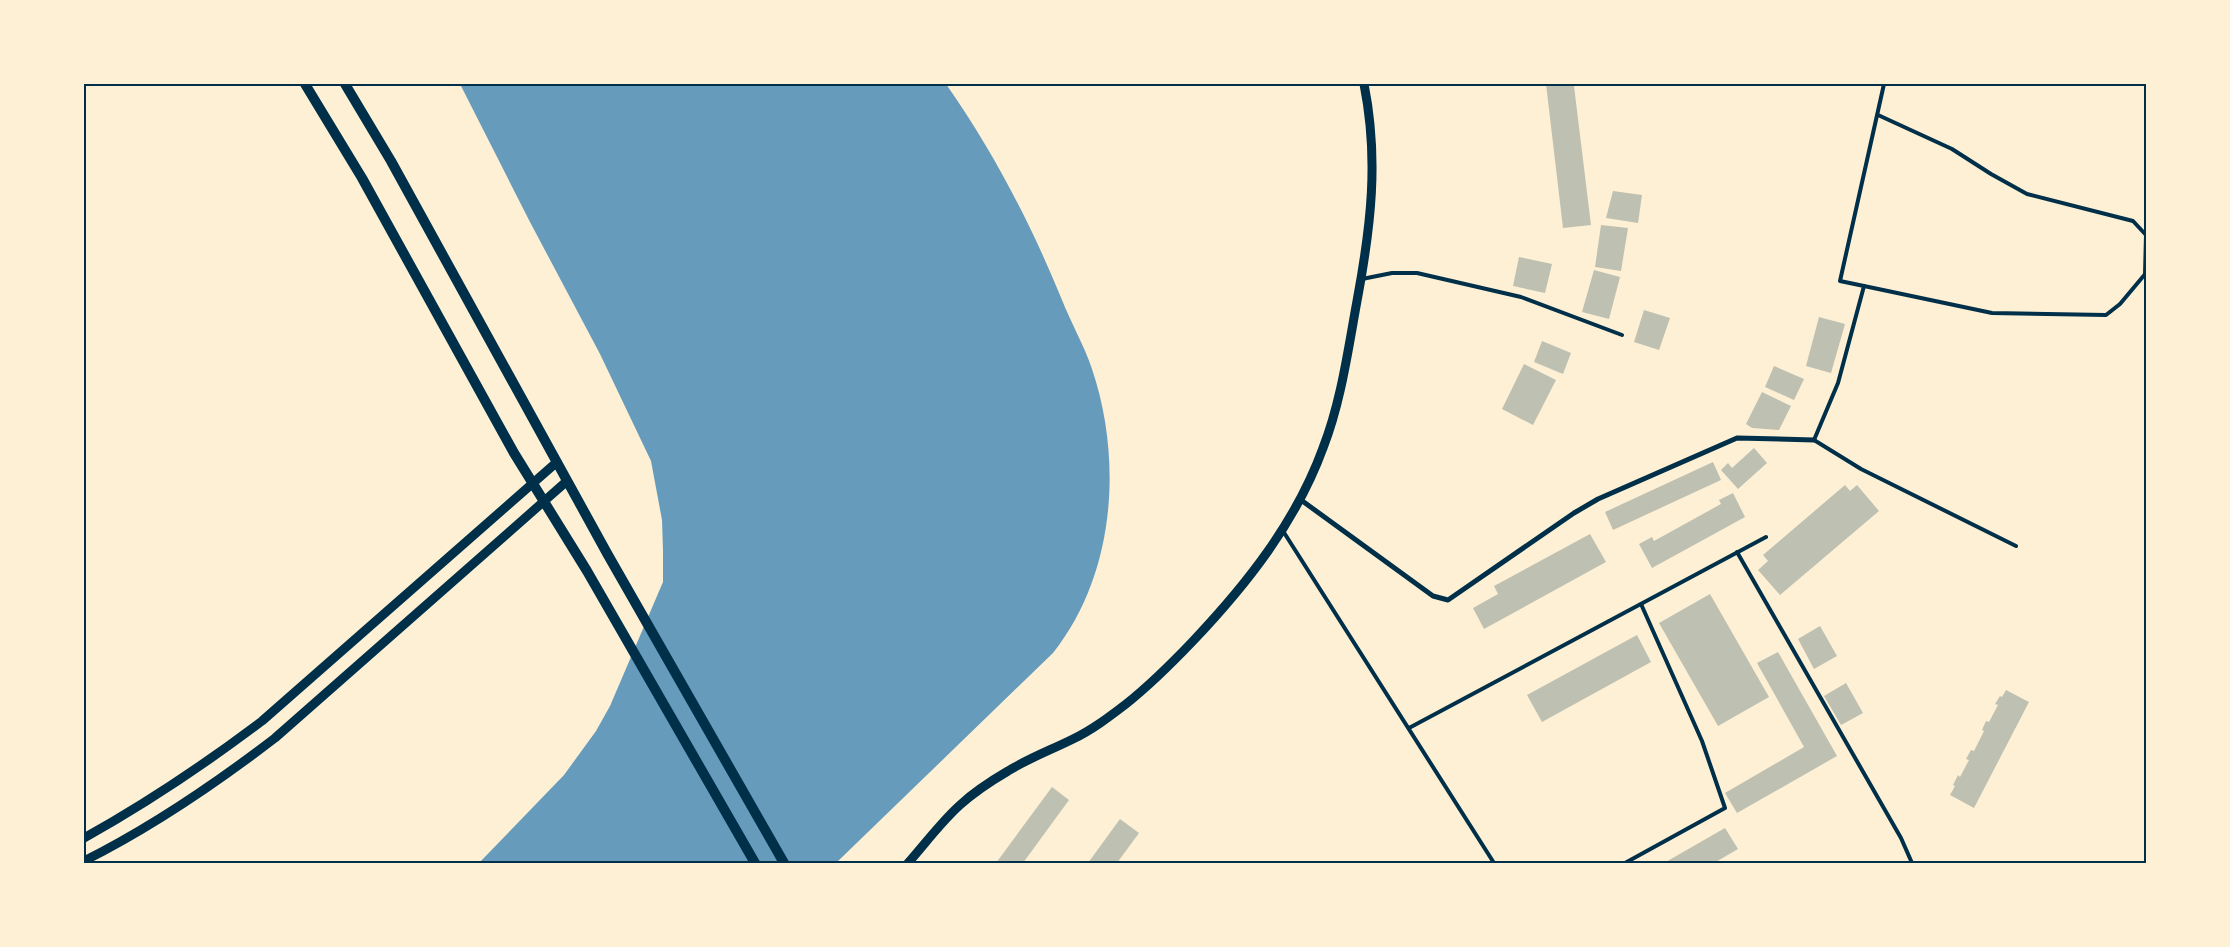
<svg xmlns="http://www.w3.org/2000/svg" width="2230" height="947" viewBox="0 0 2230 947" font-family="'Nunito Sans',sans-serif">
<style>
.water{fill:#669bbc}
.building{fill:#bec0b2}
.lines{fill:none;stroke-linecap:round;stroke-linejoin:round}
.service{stroke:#003049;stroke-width:4}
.minor{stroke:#003049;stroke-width:5}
.tertiary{stroke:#003049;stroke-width:9}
.secondary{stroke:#003049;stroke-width:10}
.neatline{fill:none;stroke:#003049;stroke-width:2}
</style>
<rect width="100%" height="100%" fill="#fdf0d5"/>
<path class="water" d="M460,84h486c47,67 85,140 116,216 9,23 22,45 30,69 31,92 23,206 -39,284l-217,210h-357l85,-88 32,-44 14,-25 53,-124v-31l-1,-31 -11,-59 -51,-107 -70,-132z"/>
<g class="building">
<polygon points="1546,84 1577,84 1574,86 1591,225 1563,228"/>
<polygon points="1613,191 1642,195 1638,223 1606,218"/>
<polygon points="1601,225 1628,228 1621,271 1595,267"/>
<polygon points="1519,257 1552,264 1545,293 1513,286"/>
<polygon points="1594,270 1620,277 1609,319 1582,312"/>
<polygon points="1644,310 1670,318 1659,350 1634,342"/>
<polygon points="1819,317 1845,324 1831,373 1806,366"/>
<polygon points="1542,341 1571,353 1563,374 1534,362"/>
<polygon points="1524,364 1556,380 1533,425 1502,409"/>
<polygon points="1774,366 1804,379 1794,400 1765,387"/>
<polygon points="1762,392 1791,406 1779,430 1752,428 1746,424"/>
<polygon points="1754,448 1767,463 1738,489 1721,470 1728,463 1732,468"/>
<polygon points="1713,462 1721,480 1613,530 1605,512"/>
<polygon points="1845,485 1850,491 1857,485 1879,511 1780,595 1758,570 1768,561 1763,555"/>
<polygon points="1733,493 1745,517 1652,568 1639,544 1652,537 1654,541 1721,504 1719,500"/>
<polygon points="1590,534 1606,562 1484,629 1473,608 1498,594 1494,586"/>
<polygon points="1710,594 1769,697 1718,726 1659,623"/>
<polygon points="1820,626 1837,656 1814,669 1798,639"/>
<polygon points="1637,635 1651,662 1542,722 1527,695"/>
<polygon points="1778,652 1837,756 1737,813 1725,793 1804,747 1757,663"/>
<polygon points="1846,683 1863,713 1841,725 1824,696"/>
<polygon points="2006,690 2029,702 1974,808 1950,795 1955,786 1953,785 1958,775 1960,777 1969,760 1966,759 1971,750 1974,751 1984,731 1982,730 1986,721 1989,722 1998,705 1995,704 2000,696 2002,697"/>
<polygon points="1052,787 1069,800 1023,863 996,863"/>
<polygon points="1120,819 1139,833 1117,863 1088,863"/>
<polygon points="1725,828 1738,849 1714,863 1664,863"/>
</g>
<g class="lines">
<g class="service">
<polyline points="1884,84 1840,281 1864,286 1838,383 1814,440 1861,469 2016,546"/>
<polyline points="1878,115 1952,149 1991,174 2027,194 2133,221 2146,235 2145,274"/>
<polyline points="1362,279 1392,273 1417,273 1521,297 1622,335"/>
<polyline points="1864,286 1992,313 2106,315 2120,304 2146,273"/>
<polyline points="1283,531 1494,863"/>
<polyline points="1737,552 1901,838 1912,863"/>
<polyline points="1409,728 1766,537"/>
<polyline points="1625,863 1725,808 1702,741 1641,604"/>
</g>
<polyline class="minor" points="1301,500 1433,596 1448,600 1574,513 1598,499 1737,438 1814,440"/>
<g class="tertiary">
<path d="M84,838c63,-35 121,-74 178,-117l295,-259"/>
<path d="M84,861c68,-34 131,-77 191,-123l292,-257"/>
<path d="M908,863c17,-19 33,-41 52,-58 14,-13 31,-24 48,-34 21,-13 43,-21 65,-32 19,-9 36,-22 53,-35 24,-19 46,-41 67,-63 54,-57 103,-119 130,-193 18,-46 25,-98 34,-147 14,-75 22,-142 7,-217"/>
</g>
<g class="secondary">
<polyline points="305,84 362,178 514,453 587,571 755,863"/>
<polyline points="345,84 391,161 608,555 784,863"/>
</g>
</g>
<rect width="2230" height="947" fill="none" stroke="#fdf0d5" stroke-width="170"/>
<rect x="85" y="85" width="2060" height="777" class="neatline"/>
</svg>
